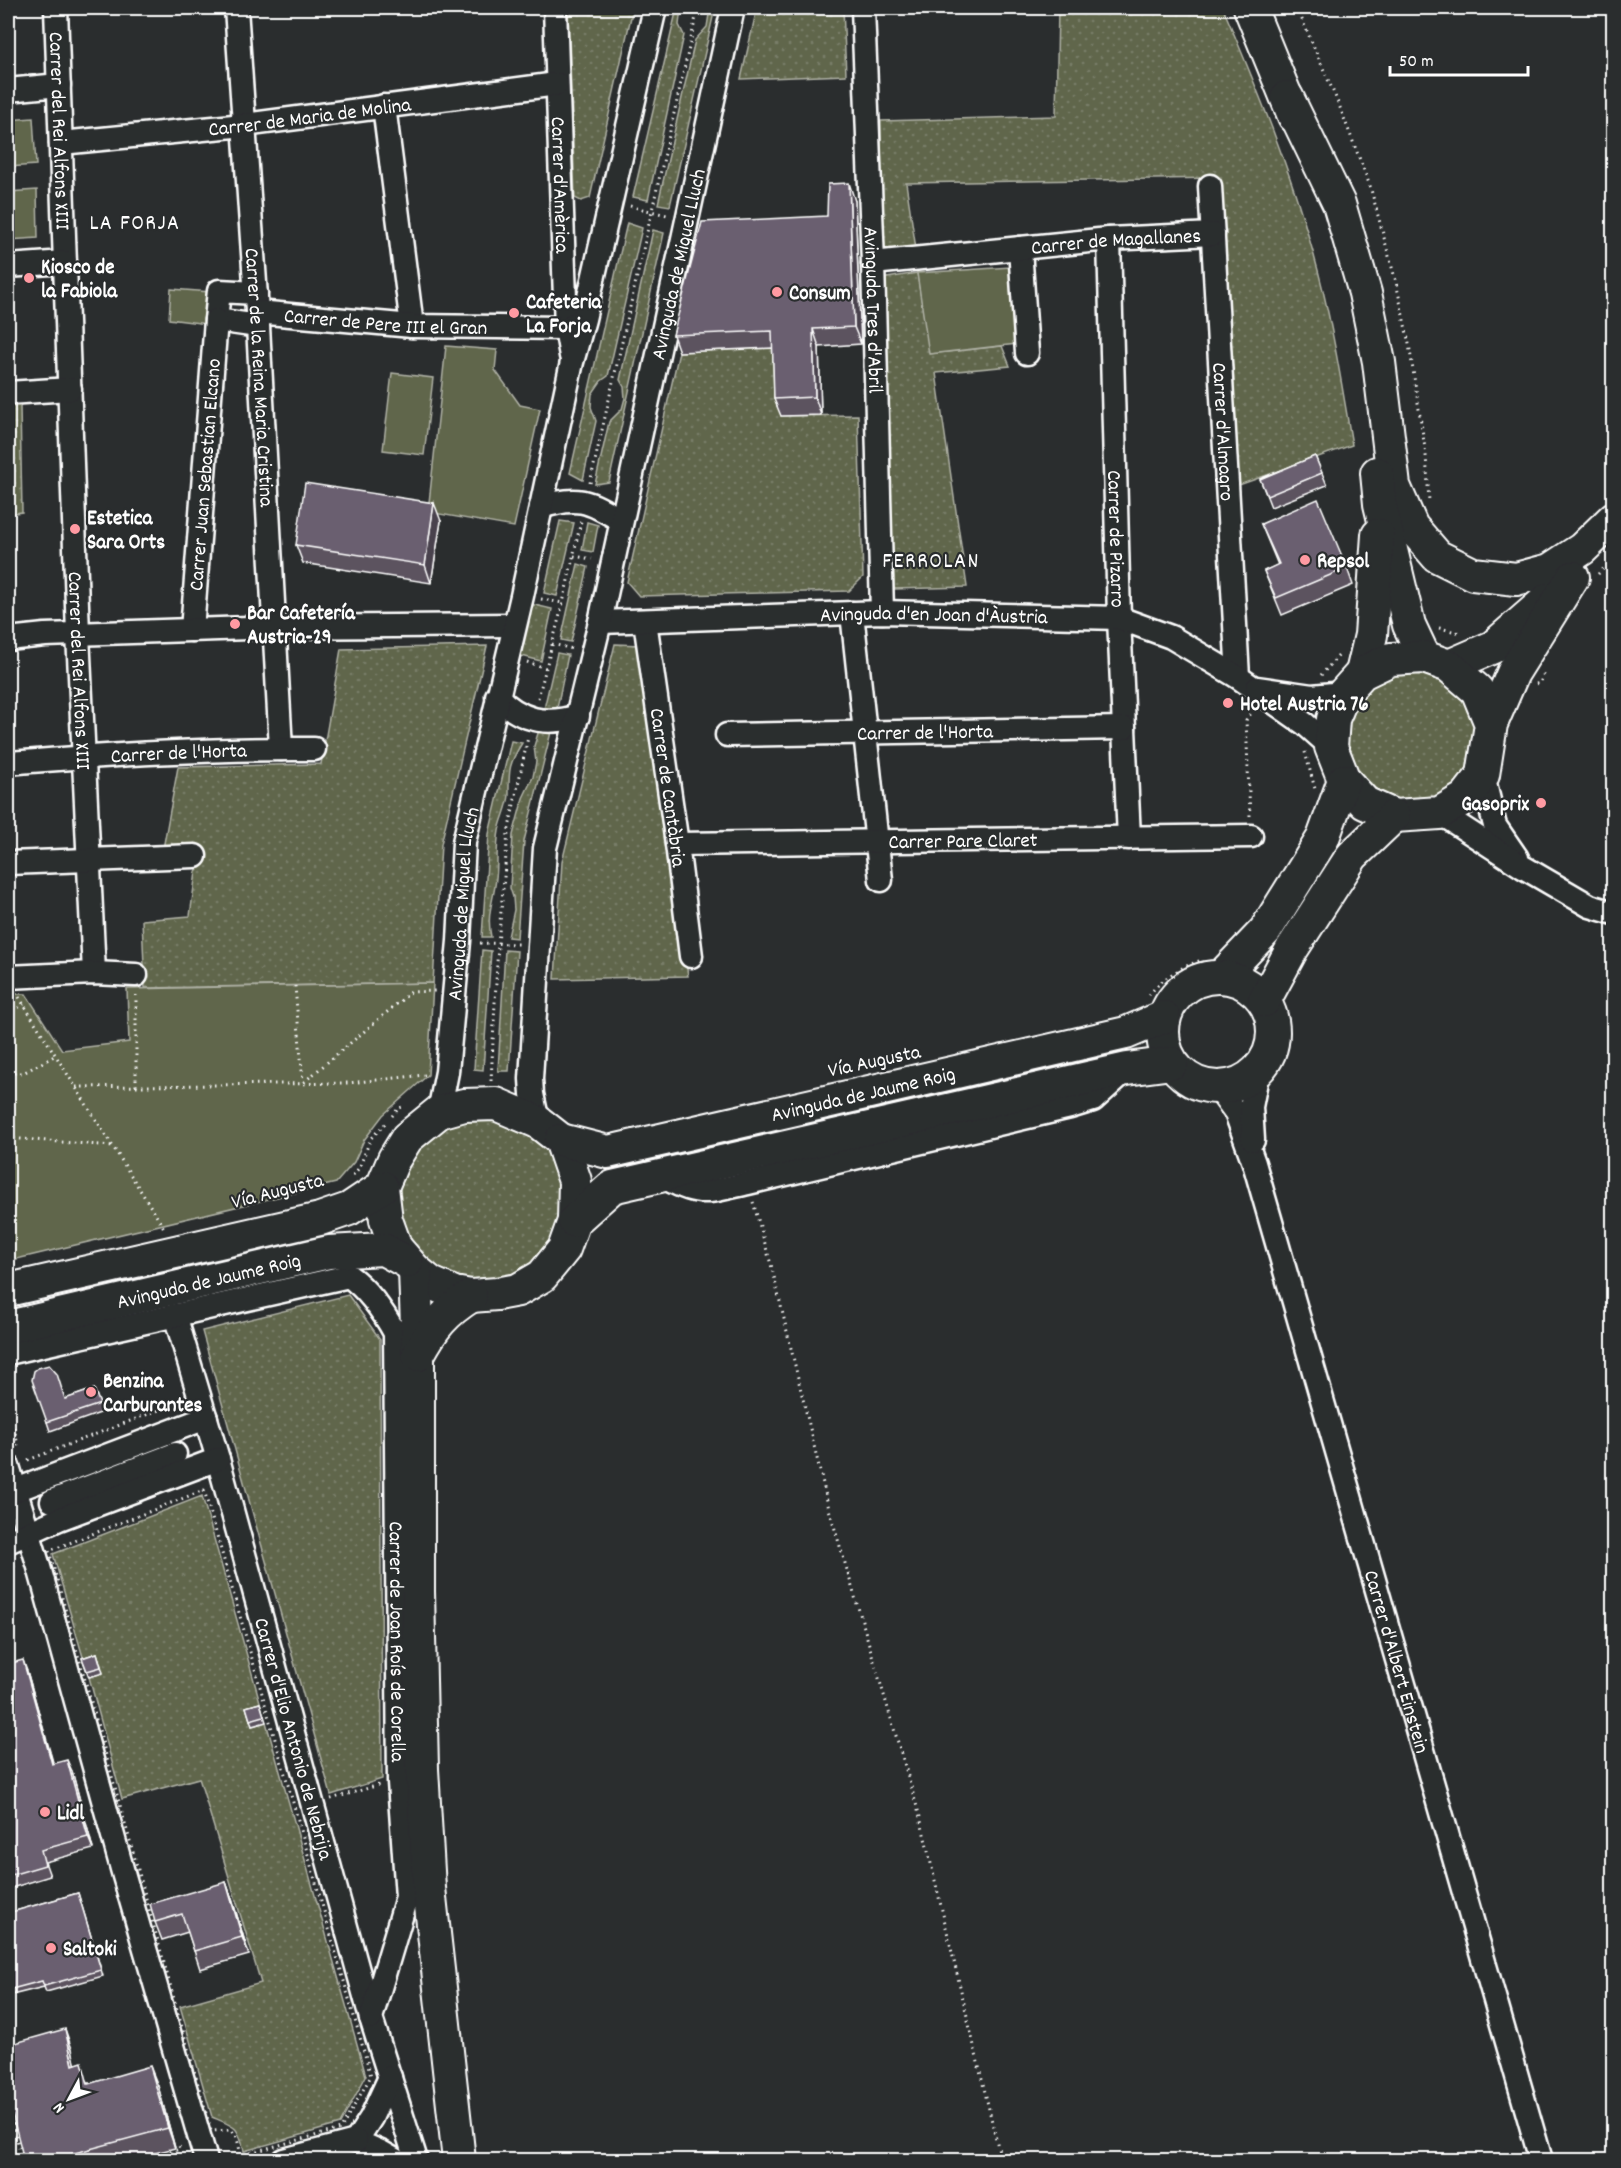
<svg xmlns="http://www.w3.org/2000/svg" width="1621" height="2168" viewBox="0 0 1621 2168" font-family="Dekko,sans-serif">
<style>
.grass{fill:url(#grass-dots);stroke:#b0b2a6;stroke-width:1.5}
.green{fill:#60664c;stroke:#b0b2a6;stroke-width:1.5}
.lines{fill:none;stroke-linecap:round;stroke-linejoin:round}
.street-casing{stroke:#fff;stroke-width:27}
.secondary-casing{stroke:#fff;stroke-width:36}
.path{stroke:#fff;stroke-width:3;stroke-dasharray:1.5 4.5;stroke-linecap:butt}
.street{stroke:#2a2d2e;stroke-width:22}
.secondary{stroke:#2a2d2e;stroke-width:32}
.wall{fill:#5b525f;stroke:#fff;stroke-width:1.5}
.shaded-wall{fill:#4a424e;stroke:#fff;stroke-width:1.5}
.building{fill:#6a5f6f;stroke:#fff;stroke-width:1.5}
.poi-dot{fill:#ff9aa2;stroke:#2a2d2e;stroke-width:2}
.labels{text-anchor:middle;stroke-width:4.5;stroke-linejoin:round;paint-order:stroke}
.street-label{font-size:21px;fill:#fff;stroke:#2a2d2e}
.poi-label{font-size:21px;font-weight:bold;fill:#fff;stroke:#2a2d2e;text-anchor:start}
.neighbourhood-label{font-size:22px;letter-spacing:1.5px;fill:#fff;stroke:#2a2d2e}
</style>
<defs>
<pattern id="grass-dots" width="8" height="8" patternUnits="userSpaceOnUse" patternTransform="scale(1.5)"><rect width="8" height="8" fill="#60664c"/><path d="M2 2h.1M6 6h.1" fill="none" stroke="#787d67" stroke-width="1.8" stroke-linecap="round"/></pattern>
</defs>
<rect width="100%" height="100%" fill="#2a2d2e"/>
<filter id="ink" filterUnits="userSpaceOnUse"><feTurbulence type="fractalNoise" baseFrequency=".0167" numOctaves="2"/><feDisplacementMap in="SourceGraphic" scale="12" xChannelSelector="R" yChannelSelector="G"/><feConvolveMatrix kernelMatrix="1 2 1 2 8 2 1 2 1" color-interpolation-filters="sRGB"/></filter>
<g filter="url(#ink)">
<g class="grass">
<polygon points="568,8 633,8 590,198 581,201 575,198"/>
<polygon points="677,8 681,8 679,25 684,35 648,200 633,197"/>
<polygon points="710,8 715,8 670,206 658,204 695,40 707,27"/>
<polygon points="757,8 843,8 846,75 741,79"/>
<path d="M1058,8h165c34,80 67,160 90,244 18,63 28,128 39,193l-113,40 -21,-307 -312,5 10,66 -36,5 1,-133 175,-5z"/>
<polygon points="627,223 642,228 608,376 601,381 592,394 591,407 596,421 583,480 570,473"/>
<polygon points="653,230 664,233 609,482 595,484 609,422 622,409 625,398 624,387 620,380"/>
<polygon points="917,273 930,354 1002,346 1010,366 936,373 967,587 894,589 881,279"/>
<polygon points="778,348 781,416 858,415 863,577 849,591 639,596 627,582 679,352"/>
<polygon points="20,406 22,512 8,514 8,407"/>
<polygon points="560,521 574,523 557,596 544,593"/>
<polygon points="587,522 598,525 593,552 582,550"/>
<polygon points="578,564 588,567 571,642 561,640"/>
<polygon points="526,603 552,609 541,661 514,654"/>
<polygon points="615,644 640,645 688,976 555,979 562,862"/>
<polygon points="487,646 441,844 433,983 145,988 142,920 190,916 196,872 205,850 163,849 178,767 321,764 341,649"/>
<polygon points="557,653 568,655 556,713 543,713"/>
<polygon points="1392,667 1455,676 1483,737 1465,780 1445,794 1423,801 1399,800 1377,790 1359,774 1349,755 1345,733 1358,692"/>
<polygon points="539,730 551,732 524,841 517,938 508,937 514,910 513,897 510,888 513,835 523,798 533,777 536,762 534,746"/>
<path d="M511,741l11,2c-14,22 -13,27 -13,52 -1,12 -8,24 -10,36 -3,15 -1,31 -3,47 -2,23 -10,34 -5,59h-9l7,-103z"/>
<polygon points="482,950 491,951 483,1070 474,1069"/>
<polygon points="505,950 517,951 509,1071 498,1071"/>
<circle cx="481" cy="1200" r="82"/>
<polygon points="348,1295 380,1339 382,1779 331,1795 202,1331"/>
<path d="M202,1496l60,213 -14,4 4,13 14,-4 100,354 -26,48 -96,27c-6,-25 -8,-24 -32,-34l-32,-111 81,-23 -62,-205 -77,21 -33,-122 14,-4 -4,-14 -14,5 -32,-110z"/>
</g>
<g class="green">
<polygon points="33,118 36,165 8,167 8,120"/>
<polygon points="37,190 38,238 8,240 8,192"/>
<polygon points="1011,267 1017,344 929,354 917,273"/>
<polygon points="171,289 211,292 207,324 169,319"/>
<polygon points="446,346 497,350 495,370 520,405 540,409 514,527 428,512"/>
<polygon points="392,373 433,378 424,455 383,450"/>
<polygon points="433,983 428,1075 383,1115 364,1140 354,1162 336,1183 8,1261 8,994 26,994 62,1050 129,1042 127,989"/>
</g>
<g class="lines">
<defs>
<g id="street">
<path id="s1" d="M56,8l22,626 16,339"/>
<path id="s2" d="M236,8l22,318 23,423"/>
<path id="s3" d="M555,8l11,320 5,28"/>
<path id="s4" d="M863,8l10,255 9,349"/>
<polyline points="8,90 59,85"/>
<polyline points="384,106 412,326"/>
<path id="s5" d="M61,143l183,-18 313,-41"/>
<path id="s6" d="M1210,186l28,491"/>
<path id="s7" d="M1109,239l10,379 10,220"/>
<polyline points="1020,248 1027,353"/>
<path id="s8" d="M873,263l236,-24 104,-5"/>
<polyline points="8,266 65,262"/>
<polyline points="256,293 219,291 216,320 258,326"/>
<path id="s9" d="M257,312l155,14 154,2 14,-7"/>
<polyline points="8,393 70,389"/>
<path d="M541,507c37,-12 47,-6 80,13"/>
<polyline points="852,613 881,880"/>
<path id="s10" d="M645,621l32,223 14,112"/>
<path id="s11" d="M600,622l282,-10 237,6 52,19 67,40 67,47 26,23"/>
<path id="s12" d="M192,630l24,-310"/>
<polyline points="8,639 45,635 274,627 514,625"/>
<polyline points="1257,688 1312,696 1344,693"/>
<path d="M497,696c23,25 49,30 81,20"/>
<path id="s13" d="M727,735l397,-7"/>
<path id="s14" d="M8,763c101,-8 204,-15 306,-14"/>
<polyline points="1483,775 1495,826 1517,858"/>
<polyline points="1440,813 1523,867 1590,906 1614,913"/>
<path id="s15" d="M677,844l574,-8"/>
<polyline points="8,863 195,856"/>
<polyline points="8,977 94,973 136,975"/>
<path id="s16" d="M1217,1087l19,26 18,50 287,997"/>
<path id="s17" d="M439,1112l8,-40 12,-131 5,-99 58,-246 50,-234 12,-43 71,-311"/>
<path id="s18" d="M538,1122l-6,-28 -1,-15 14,-231 55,-226 133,-614"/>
<polyline points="1253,1140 1251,1107 1258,1071"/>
<path d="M662,1176c37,22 46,16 86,7l322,-76 23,-7 33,-30"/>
<path id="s19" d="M175,1315l43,144 153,559 45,142"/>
<path id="s20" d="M8,1353l341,-77c20,15 34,35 46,57l4,449 8,115 -36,121"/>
<polyline points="8,1466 39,1567 124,1876 206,2160"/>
<polyline points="8,1493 206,1418"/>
<polyline points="52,1501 175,1454"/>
<polyline points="8,1542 59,1519 218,1459"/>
<polyline points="390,2077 371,2118 356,2141 381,2152 395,2160"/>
<polyline points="284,2160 356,2141"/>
</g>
<g id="secondary">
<polyline points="1250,8 1294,116"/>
<polyline points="1287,97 1339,204 1365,293 1379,362 1394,486 1412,527 1437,556 1473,574 1516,579 1550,570 1582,549 1614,518"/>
<polyline points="1377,473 1380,504 1409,625 1424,657"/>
<polyline points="1449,666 1493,647 1548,599"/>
<polyline points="1362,673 1371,635 1378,535"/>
<polyline points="1491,724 1477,690 1449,666 1424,657 1391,659 1362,673 1344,693 1333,719 1331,747 1344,780 1365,803 1394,816 1440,813 1465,798 1483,775 1491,724 1513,673 1573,577"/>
<polyline points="1221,977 1265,931 1323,838 1344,780"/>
<circle cx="1218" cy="1032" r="55"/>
<polyline points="1264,1001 1292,949 1352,856 1394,816"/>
<polygon points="496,1104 538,1122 561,1140 575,1181 574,1221 564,1249 542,1276 518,1290 497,1294 471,1296 454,1293 431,1283 415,1270 396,1248 386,1220 382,1187 394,1159 407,1138 439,1112 464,1105"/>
<path id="s21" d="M561,1140l47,12 518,-119 38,-16"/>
<polyline points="574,1221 612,1187 1127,1069 1172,1063"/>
<polyline points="415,1270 418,1355 418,1591 422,1769 429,1888 459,2160"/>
<polyline points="8,1290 320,1219 349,1209 382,1187"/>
<path id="s22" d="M8,1327l321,-75 54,-3 24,13"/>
<path d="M418,1355c14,-27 27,-43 53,-59"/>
</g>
</defs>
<use href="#street" class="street-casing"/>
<use href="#secondary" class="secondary-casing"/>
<g class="path">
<polyline points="1297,8 1339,105 1370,186 1396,282 1409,344 1426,455 1429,501"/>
<polyline points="630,206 667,215"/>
<polyline points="590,483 698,8"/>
<polyline points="574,556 592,559"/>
<polyline points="1598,574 1614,559"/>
<polyline points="541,599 563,603"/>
<polyline points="1439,628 1461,633"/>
<polyline points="552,644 573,649"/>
<polyline points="527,662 546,668"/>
<polyline points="1321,675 1341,653"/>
<polyline points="1536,684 1540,683 1544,673"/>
<polyline points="538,698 563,603 581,521"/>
<polyline points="1305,752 1315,789"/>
<polyline points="1250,816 1246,720 1253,711"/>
<polyline points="480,943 518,944"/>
<polyline points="295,986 303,1082"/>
<path d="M1149,995c14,-18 32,-28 53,-35"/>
<polyline points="19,997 164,1228"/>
<polyline points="8,1014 24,1004"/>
<polyline points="8,1073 23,1073 56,1055"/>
<polyline points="491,1081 498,944 508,833 528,737"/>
<polyline points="304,1082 411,992 435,991"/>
<polyline points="136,1086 136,995"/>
<polyline points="76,1087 348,1083 425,1075"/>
<polyline points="392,1116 399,1108 406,1106"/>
<polyline points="8,1138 113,1146"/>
<polyline points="353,1175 359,1168 371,1138 386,1123"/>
<polyline points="753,1202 772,1268 829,1509 920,1817 1001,2160"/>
<polyline points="8,1245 10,1266"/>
<polyline points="8,1404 19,1449"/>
<polyline points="28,1460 180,1402 179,1401"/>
<polygon points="204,1490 371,2076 341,2129 241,2155 236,2134 230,2130 211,2131 49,1551"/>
<polyline points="8,1568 17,1565"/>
<polyline points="331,1799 379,1785"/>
<polyline points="8,2106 22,2160"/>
<polyline points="171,2152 173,2160"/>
<polyline points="141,2160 180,2149 179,2146"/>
</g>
<use href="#street" class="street"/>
<use href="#secondary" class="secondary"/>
</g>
<g class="wall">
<polygon points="855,201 861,344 819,347 821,415 781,416 774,399 773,348 679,352 673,335 827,216"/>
<polygon points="1315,456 1327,485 1271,507 1260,479"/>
<polygon points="441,521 431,583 303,563 296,545"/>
<polygon points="1261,524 1347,568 1353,585 1282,615 1264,571 1278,565"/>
<polygon points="94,1389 103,1412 50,1431 47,1422 66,1399"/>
<polygon points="97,1653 103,1673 89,1677 82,1658"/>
<polygon points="8,1664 27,1671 53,1764 72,1771 93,1849 45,1862 50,1876 8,1889"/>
<polygon points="260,1703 266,1722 252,1726 246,1707"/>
<polygon points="226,1882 232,1899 249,1955 200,1969 188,1932 162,1940 155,1922"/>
<polygon points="78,1893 103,1976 46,1992 44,1987 8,1996 8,1913"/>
<polygon points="72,2049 75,2065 89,2083 158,2086 175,2148 128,2160 24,2160"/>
</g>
<g class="shaded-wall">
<polygon points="849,183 855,201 861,344 854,327"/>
<polygon points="813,329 819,347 821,415 815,397"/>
<polygon points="434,503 441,521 431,583 425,565"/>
<polygon points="23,1660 27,1671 57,1776 52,1764"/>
<polygon points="67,1760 72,1771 93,1849 88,1837"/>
<polygon points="226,1882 232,1899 249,1955 242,1937"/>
<polygon points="65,2029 72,2049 80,2085 73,2065"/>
<polygon points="150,2066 158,2086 175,2148 168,2128"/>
</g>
<g class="building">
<polygon points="849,183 854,327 813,329 815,397 774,399 772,331 673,335 702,222 827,216 828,184"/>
<polygon points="1315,456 1322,473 1267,496 1260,479"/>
<polygon points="305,483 434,503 425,565 296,545"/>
<polygon points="1318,499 1347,568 1276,598 1264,571 1279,564 1261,524"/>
<polygon points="49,1365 57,1374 65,1399 94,1389 100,1404 47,1422 32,1380 34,1371 38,1368"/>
<polygon points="97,1653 101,1667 87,1671 82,1658"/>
<polygon points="23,1660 52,1764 67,1760 88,1837 41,1850 45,1865 8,1876 8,1664"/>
<polygon points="260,1703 264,1716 250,1720 246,1707"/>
<polygon points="226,1882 242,1937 194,1951 182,1914 155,1922 150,1904"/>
<polygon points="78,1893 101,1970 44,1986 42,1981 8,1990 8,1913"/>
<polygon points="65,2029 73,2065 82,2062 88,2084 150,2066 168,2128 49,2160 24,2160 8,2098 8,2045"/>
</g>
</g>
<g class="poi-dot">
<circle cx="29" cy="278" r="6"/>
<circle cx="777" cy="292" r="6"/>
<circle cx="514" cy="313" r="6"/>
<circle cx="75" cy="529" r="6"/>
<circle cx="1305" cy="560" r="6"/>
<circle cx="235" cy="624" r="6"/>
<circle cx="1228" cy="703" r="6"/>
<circle cx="1541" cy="803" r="6"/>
<circle cx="91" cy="1392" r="6"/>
<circle cx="45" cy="1812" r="6"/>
<circle cx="51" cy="1948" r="6"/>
</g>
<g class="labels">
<g class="street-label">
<text dy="7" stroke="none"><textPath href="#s5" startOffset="250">Carrer de Maria de Molina</textPath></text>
<text dy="7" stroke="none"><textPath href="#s1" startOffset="123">Carrer del Rei Alfons XIII</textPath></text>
<text dy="7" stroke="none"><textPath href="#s3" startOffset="177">Carrer d'Amèrica</textPath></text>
<text dy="7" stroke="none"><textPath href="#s8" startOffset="244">Carrer de Magallanes</textPath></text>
<text dy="7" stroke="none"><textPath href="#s18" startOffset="874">Avinguda de Miguel Lluch</textPath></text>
<text dy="7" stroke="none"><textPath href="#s4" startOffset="302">Avinguda Tres d'Abril</textPath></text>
<text dy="7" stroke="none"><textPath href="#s9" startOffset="129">Carrer de Pere III el Gran</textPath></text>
<text dy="7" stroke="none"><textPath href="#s2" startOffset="370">Carrer de la Reina Maria Cristina</textPath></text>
<text dy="7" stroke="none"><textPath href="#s6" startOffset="246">Carrer d'Almagro</textPath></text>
<text dy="7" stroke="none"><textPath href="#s12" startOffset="156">Carrer Juan Sebastian Elcano</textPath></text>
<text dy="7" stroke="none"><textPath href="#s7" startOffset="300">Carrer de Pizarro</textPath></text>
<text dy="7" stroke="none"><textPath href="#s11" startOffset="334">Avinguda d'en Joan d'Àustria</textPath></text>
<text dy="7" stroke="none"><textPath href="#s1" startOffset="663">Carrer del Rei Alfons XIII</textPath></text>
<text dy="7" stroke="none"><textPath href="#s13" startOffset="198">Carrer de l'Horta</textPath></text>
<text dy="7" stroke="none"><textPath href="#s14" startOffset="171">Carrer de l'Horta</textPath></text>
<text dy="7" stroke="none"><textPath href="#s10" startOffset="168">Carrer de Cantàbria</textPath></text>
<text dy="7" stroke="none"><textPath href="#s15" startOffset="286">Carrer Pare Claret</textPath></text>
<text dy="7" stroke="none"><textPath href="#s17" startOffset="210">Avinguda de Miguel Lluch</textPath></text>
<text transform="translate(874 1060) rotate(-12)" y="7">Vía Augusta</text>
<text dy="7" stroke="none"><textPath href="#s21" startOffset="310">Avinguda de Jaume Roig</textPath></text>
<text transform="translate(277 1190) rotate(-14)" y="7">Vía Augusta</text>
<text dy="7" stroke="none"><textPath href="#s22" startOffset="206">Avinguda de Jaume Roig</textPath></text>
<text dy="7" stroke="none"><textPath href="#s20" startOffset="732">Carrer de Joan Roís de Corella</textPath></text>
<text dy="7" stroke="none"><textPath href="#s16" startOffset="604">Carrer d'Albert Einstein</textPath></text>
<text dy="7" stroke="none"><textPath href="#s19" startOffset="440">Carrer d'Elio Antonio de Nebrija</textPath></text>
</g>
<g class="poi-label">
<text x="41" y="273">Kiosco de<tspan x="41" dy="24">la Fabiola</tspan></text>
<text x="789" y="299">Consum</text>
<text x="526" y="308">Cafeteria<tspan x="526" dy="24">La Forja</tspan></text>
<text x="87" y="524">Estetica<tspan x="87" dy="24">Sara Orts</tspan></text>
<text x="1317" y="567">Repsol</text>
<text x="247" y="619">Bar Cafetería<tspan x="247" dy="24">Austria-29</tspan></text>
<text x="1240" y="710">Hotel Austria 76</text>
<text x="1529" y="810" text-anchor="end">Gasoprix</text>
<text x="103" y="1387">Benzina<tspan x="103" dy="24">Carburantes</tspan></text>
<text x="57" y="1819">Lidl</text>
<text x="63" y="1955">Saltoki</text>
</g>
<g class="neighbourhood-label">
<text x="135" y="229">LA FORJA</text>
<text x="931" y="567">FERROLAN</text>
</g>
</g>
<rect width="1621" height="2168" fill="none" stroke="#2a2d2e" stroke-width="30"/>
<rect x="15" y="15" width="1591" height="2138" fill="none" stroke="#fff" stroke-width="2" filter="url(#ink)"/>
<g transform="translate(69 2099) rotate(229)" stroke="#2a2d2e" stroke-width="4.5" paint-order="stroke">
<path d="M0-4.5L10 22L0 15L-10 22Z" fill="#ffffff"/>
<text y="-9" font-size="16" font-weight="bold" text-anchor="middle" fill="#ffffff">N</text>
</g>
<path d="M1390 66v9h138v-9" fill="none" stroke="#ffffff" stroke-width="3"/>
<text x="1399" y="66" font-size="18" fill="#ffffff" stroke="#2a2d2e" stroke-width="4.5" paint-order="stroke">50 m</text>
</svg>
